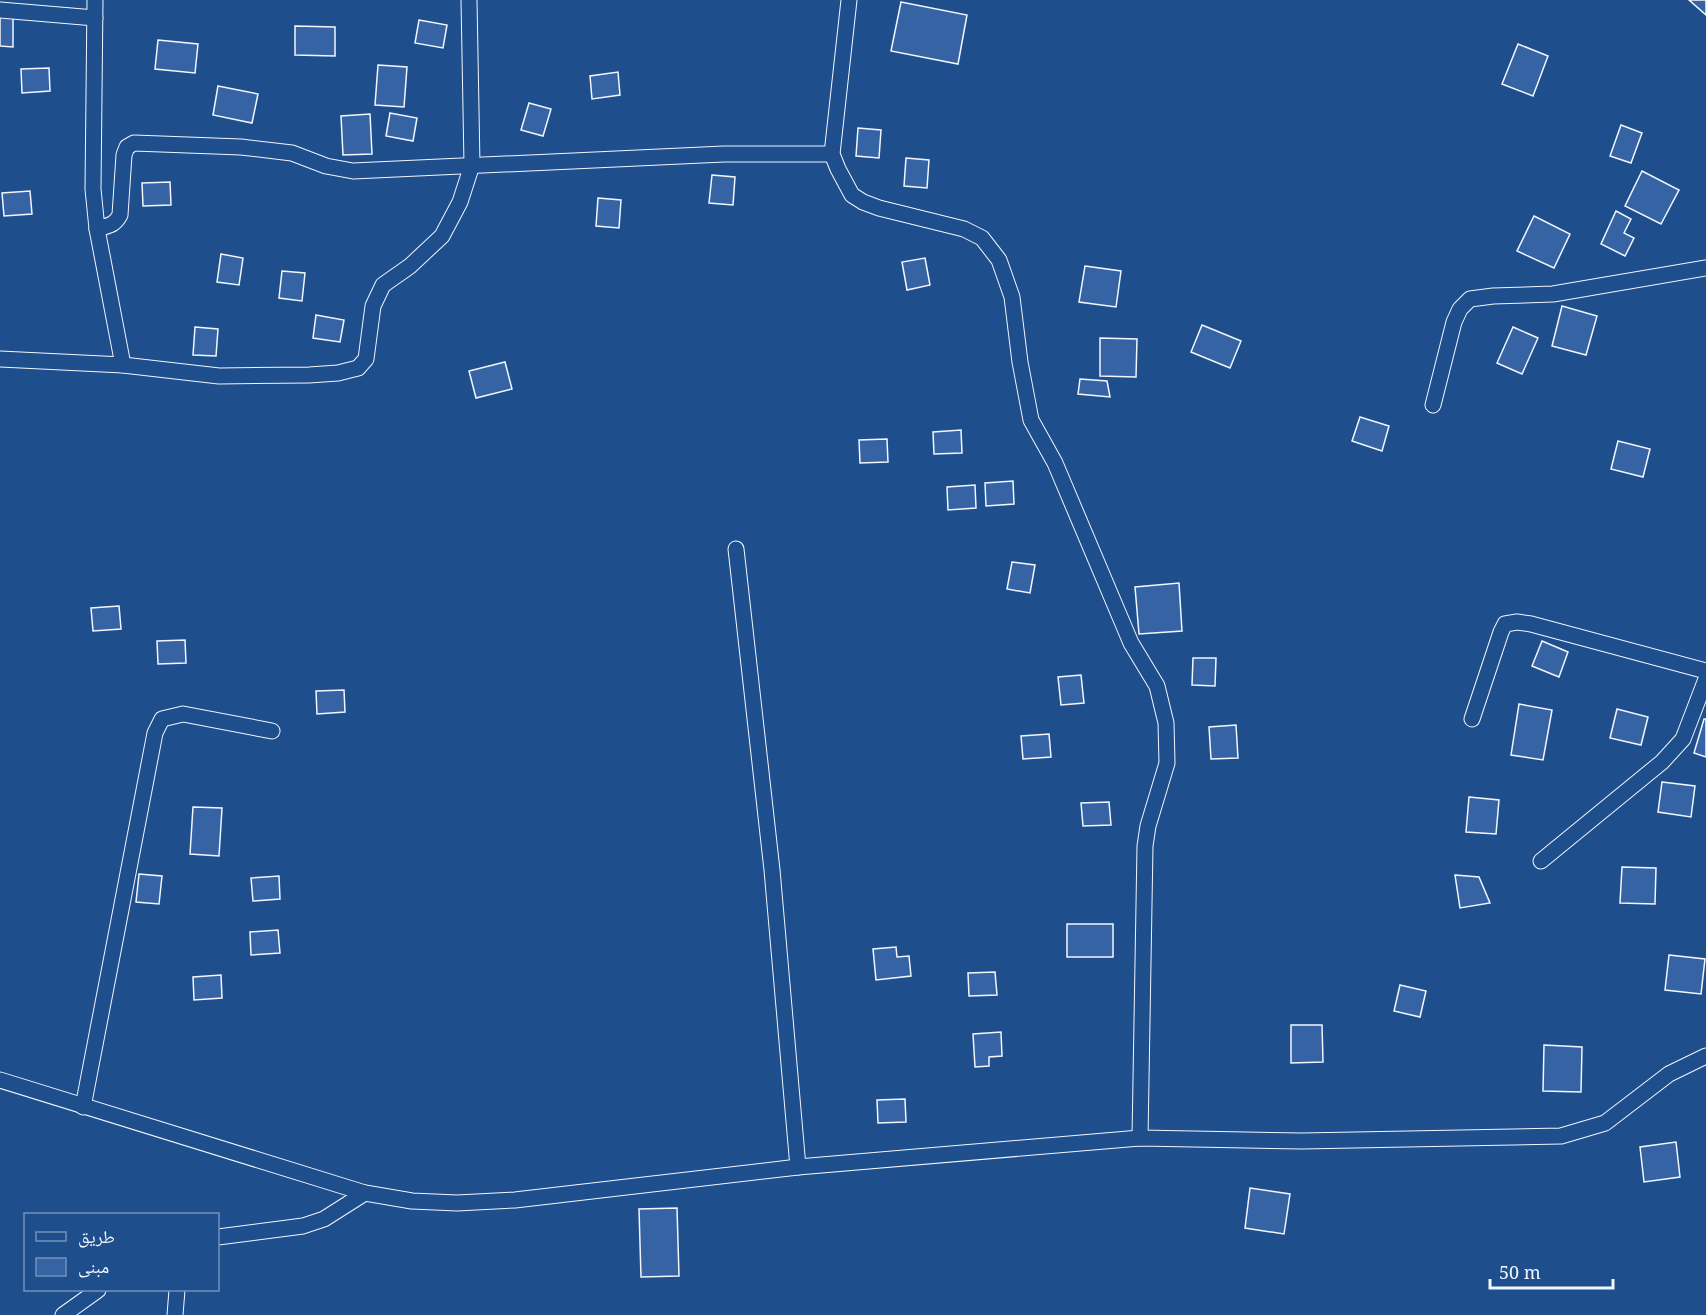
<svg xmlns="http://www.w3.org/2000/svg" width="1706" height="1315" viewBox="0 0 1706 1315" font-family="'Noto Serif','Noto Naskh Arabic',serif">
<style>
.building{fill:#3563a3;stroke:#f2f6ff;stroke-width:1.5}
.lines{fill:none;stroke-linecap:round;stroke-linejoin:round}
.street-casing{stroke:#f2f6ff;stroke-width:17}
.street{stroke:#1f4e8c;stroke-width:15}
</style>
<rect width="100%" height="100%" fill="#1f4e8c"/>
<g class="building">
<polygon points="1689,0 1706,0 1706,15"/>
<polygon points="901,2 967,15 958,64 891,51"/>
<polygon points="0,17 13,17 13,47 0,46"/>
<polygon points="419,20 447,25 443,48 415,43"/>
<polygon points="295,26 335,27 335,56 295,55"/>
<polygon points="158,40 198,44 195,73 155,69"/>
<polygon points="1518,44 1548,56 1533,96 1502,84"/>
<polygon points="378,65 407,67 404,107 375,105"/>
<polygon points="49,68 50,91 22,93 21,69"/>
<polygon points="618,72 620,95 592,99 590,76"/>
<polygon points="218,86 258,94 252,123 213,115"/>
<polygon points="529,103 551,109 543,136 521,130"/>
<polygon points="390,113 417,118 413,141 386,136"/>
<polygon points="370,114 372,154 343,155 341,116"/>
<polygon points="1621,125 1642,133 1631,163 1610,156"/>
<polygon points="858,128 881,130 879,158 856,156"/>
<polygon points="906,158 929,160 927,188 904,186"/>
<polygon points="1642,171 1679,190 1661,224 1625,206"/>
<polygon points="712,175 735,177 733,205 709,203"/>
<polygon points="170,182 171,205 143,206 142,183"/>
<polygon points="30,191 32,214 4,216 2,193"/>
<polygon points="598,198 621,200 619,228 596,226"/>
<polygon points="1616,211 1631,219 1624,233 1634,238 1625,256 1601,244"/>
<polygon points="1534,216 1570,234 1554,268 1517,251"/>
<polygon points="221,254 243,258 239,285 217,282"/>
<polygon points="925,258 930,285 907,290 902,262"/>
<polygon points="1085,266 1121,271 1116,307 1079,302"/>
<polygon points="282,271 305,273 302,301 279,298"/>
<polygon points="1562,306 1597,316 1586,355 1552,346"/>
<polygon points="316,315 344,320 340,342 313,338"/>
<polygon points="1202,325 1241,341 1230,368 1191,352"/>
<polygon points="195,327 218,329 216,356 193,355"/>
<polygon points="1513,327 1538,338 1522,374 1497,363"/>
<polygon points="1100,338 1137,339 1136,377 1100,376"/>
<polygon points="505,362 512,389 476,398 469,371"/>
<polygon points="1080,379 1107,381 1110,397 1078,394"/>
<polygon points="1360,417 1389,426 1382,451 1352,441"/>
<polygon points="961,430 962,453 934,454 933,432"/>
<polygon points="887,439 888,462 860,463 859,440"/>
<polygon points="1618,441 1650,449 1643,477 1611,469"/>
<polygon points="1013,481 1014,504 986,506 985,483"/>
<polygon points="975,485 976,508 948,510 947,487"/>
<polygon points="1012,562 1035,565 1030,593 1007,589"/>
<polygon points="1179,583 1182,631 1139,634 1135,587"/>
<polygon points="119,606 121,629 93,631 91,608"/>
<polygon points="185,640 186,663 158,664 157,641"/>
<polygon points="1542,641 1568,652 1559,677 1532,666"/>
<polygon points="1193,658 1216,658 1215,686 1192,685"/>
<polygon points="1081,675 1084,703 1061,705 1058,677"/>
<polygon points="344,690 345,712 317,714 316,691"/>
<polygon points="1519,704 1552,710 1543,760 1511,755"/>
<polygon points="1617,709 1648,717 1641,745 1610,738"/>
<polygon points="1704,719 1706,719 1706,757 1694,753"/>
<polygon points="1236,725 1238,758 1211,759 1209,727"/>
<polygon points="1049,734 1051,757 1023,759 1021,736"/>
<polygon points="1662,782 1695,786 1691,817 1658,812"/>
<polygon points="1469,797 1499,800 1496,834 1466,832"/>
<polygon points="1109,802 1111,825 1083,826 1081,803"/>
<polygon points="193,807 222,808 219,856 190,854"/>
<polygon points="1622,867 1656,868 1655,904 1620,903"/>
<polygon points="139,874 162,876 159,904 136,902"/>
<polygon points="1455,875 1479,877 1490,903 1460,908"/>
<polygon points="279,876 280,899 253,901 251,878"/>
<rect x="1067" y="924" width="46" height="33"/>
<polygon points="278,930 280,953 251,955 250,932"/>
<polygon points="896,947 897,957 909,956 911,976 876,980 873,949"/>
<polygon points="1669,955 1705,959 1701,994 1665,990"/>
<polygon points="995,972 997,995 969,996 968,973"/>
<polygon points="221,975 222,998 194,1000 193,977"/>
<polygon points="1400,985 1426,991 1420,1017 1394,1011"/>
<polygon points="1291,1025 1322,1025 1323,1062 1291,1063"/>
<polygon points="1001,1032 1002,1056 989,1057 989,1066 975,1067 973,1034"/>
<polygon points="1544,1045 1582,1047 1581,1092 1543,1091"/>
<polygon points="905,1099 906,1122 878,1123 877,1100"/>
<polygon points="1676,1142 1680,1177 1644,1182 1640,1147"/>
<polygon points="1250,1188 1290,1194 1284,1234 1245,1228"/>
<polygon points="677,1208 679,1276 641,1277 639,1209"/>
</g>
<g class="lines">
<defs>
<g id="street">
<polyline points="95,0 93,189 97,229 123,365"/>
<polyline points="849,0 832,154 838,169 852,195 863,202 879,208 964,229 982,238 999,260 1012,297 1020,362 1031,420 1055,463 1131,643 1157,686 1166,723 1167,763 1148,826 1145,846 1140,1138"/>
<polyline points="0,10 95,18"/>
<path d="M97,229c12,-4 17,-3 23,-14l4,-60 3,-8 7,-4 107,4 51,6 34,13 27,5 371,-17h108"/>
<polyline points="0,359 123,365 219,376 309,375 338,373 358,368 366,359 373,306 383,285 410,266 442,236 460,202 472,165 469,0"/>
<polyline points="1433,405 1454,322 1460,309 1470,299 1493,296 1553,294 1706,268"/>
<polyline points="736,549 772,870 798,1167"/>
<polyline points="1472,719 1501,632 1505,624 1517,622 1531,624 1706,671"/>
<polyline points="1541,861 1662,762 1683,739 1706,679"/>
<polyline points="0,1080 365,1193 412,1201 457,1203 515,1200 798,1167 1140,1138 1302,1141 1561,1136 1605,1123 1669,1074 1706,1056"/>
<polyline points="83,1107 155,733 162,719 183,714 272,731"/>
<polyline points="218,1237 303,1226 324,1219 365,1193"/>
<polyline points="63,1315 98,1290"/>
<polyline points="175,1315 177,1290"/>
</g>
</defs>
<use href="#street" class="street-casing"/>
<use href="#street" class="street"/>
</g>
<rect x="24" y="1213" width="195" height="78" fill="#1f4e8c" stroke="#7391ba" stroke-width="1.5"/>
<rect x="36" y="1232" width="30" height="9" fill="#1f4e8c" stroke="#7391ba" stroke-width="1.5"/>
<text x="78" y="1243" font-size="18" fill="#f2f6ff">طريق</text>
<rect x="36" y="1258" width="30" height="18" fill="#3563a3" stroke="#7391ba" stroke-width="1.5"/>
<text x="78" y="1273" font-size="18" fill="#f2f6ff">مبنى</text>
<path d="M1490 1279v9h123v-9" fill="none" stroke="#f2f6ff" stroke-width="3"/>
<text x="1499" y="1279" font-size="18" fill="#f2f6ff" stroke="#1f4e8c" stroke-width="4.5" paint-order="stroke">50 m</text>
</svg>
